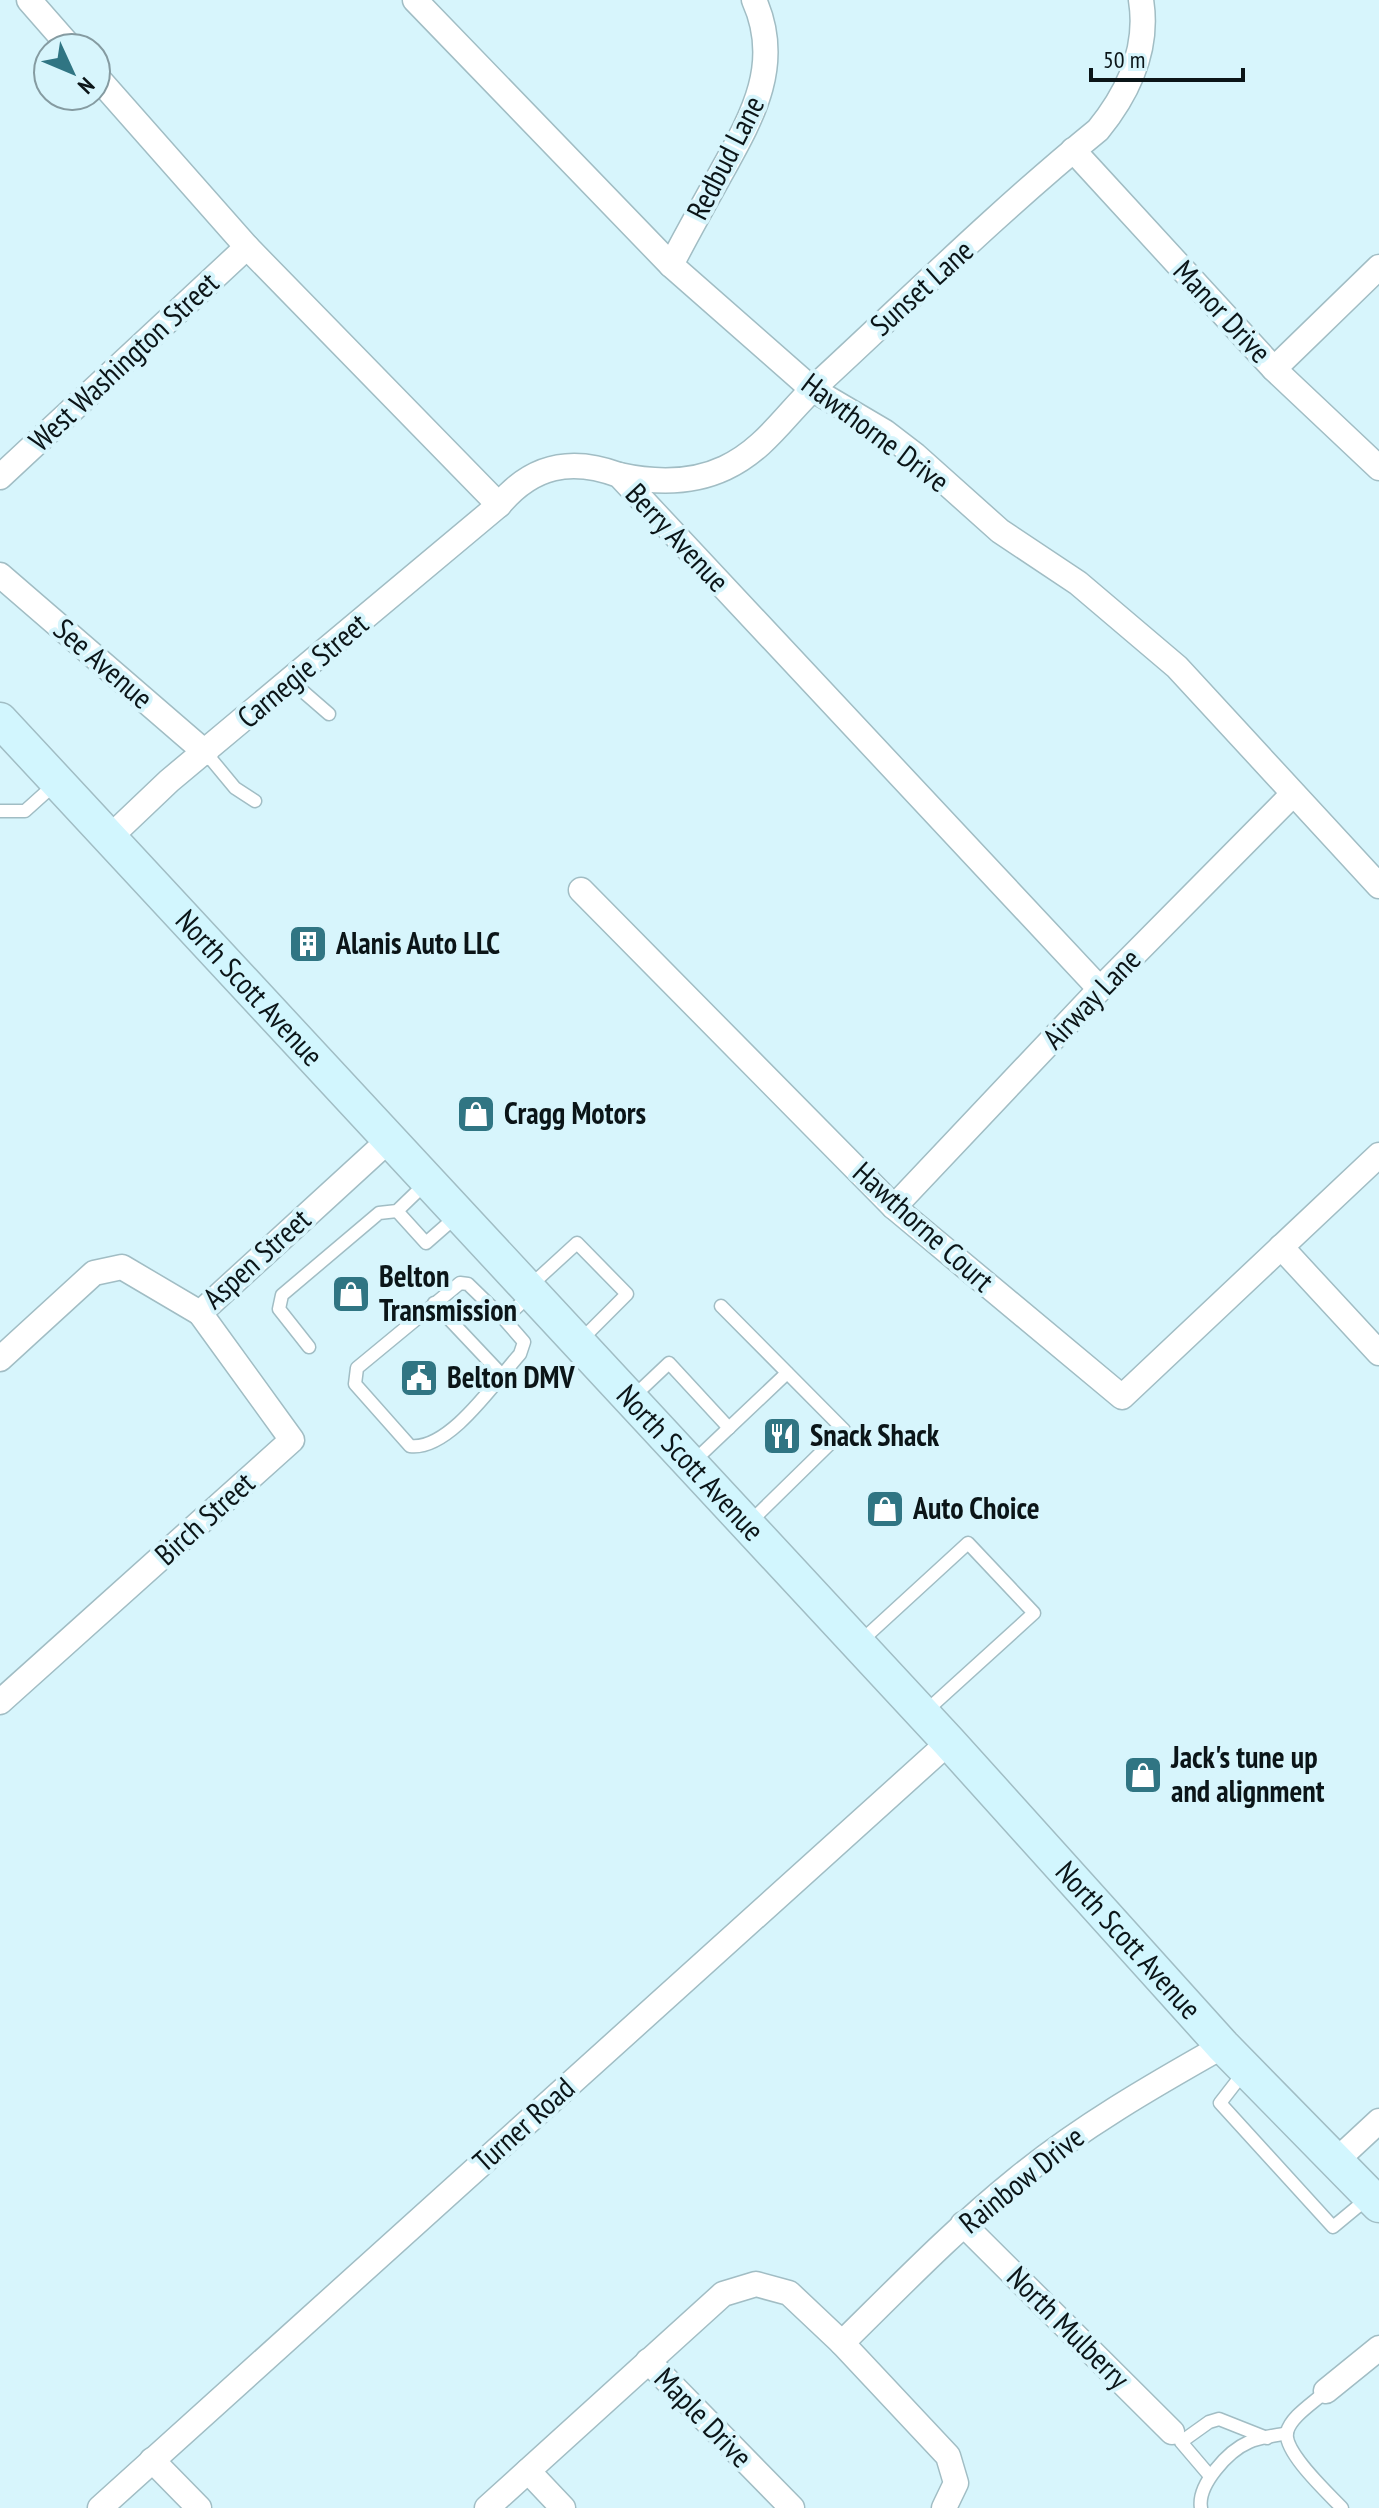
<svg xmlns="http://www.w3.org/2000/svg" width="1379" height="2508" viewBox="0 0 1379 2508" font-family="'PT Sans Narrow',sans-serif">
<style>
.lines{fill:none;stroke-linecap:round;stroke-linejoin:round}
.service-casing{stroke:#a1bdc4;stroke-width:15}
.minor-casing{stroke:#a1bdc4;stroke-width:27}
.secondary-casing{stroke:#a1bdc4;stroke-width:37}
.service{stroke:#fff;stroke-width:12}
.minor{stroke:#fff;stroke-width:24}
.secondary{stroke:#d2f6fe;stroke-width:34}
.labels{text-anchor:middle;stroke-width:8;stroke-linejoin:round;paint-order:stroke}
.street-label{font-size:30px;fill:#0b1518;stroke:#d7f5fc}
.poi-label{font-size:30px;font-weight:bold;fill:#0b1518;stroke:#d7f5fc;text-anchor:start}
</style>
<rect width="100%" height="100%" fill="#d7f5fc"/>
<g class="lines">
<defs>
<g id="service">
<polyline points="291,681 329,714"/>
<polyline points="206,753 235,788 255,801"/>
<polyline points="0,811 25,811 55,784"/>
<polyline points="397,1211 426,1243 458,1215"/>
<polyline points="530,1286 577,1243 627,1294 581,1340"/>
<polyline points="434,1303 502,1375"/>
<polyline points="721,1306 844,1430 750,1522"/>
<path d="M504,1319l20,23 -4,12c-25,28 -71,97 -110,92l-55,-62 2,-16 103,-85 8,1 36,35 26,-24"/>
<polyline points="309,1347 279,1309 282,1295 379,1213 397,1211 426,1183"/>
<polyline points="633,1397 669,1363 729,1428"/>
<polyline points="693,1462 787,1373"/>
<polyline points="860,1642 968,1543 1034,1613 925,1712"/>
<polyline points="1244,2072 1220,2103 1333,2227 1368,2198"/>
<path d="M1326,2391c-11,11 -35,25 -39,41 -4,20 42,62 55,76"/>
<polyline points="1210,2476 1181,2442 1209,2422 1219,2419 1267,2438"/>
<path d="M1201,2508c-4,-23 27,-57 48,-66 11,-5 26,-6 38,-9"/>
</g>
<g id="minor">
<polyline points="29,0 71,48"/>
<polyline points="415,0 671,265 812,389 885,432 915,455 1000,531 1078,583 1177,667 1379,886"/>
<polyline points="96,76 247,247 499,505"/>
<polyline points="1073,150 1274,369 1379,468"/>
<path d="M671,265c16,-31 33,-61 50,-92 31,-56 62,-109 33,-173"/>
<polyline points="1274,369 1379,267"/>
<path d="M619,475c36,8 72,9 106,-7 41,-19 62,-56 94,-85 92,-85 182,-174 279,-253 30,-37 51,-81 43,-130"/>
<polyline points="0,477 247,247"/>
<polyline points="0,575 206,753"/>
<path d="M108,839l61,-58 330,-276c33,-40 72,-48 120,-30l481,514"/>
<polyline points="581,890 894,1207 1122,1397 1379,1155"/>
<polyline points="894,1207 1100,989 1292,795"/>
<polyline points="1281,1247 1379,1353"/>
<polyline points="0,1359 94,1273 122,1267 200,1313 390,1139"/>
<polyline points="0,1702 292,1440 200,1313"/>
<polyline points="1338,2159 1379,2121"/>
<polyline points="963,2224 1172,2432"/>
<path d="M842,2343c57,-56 113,-114 175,-164 64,-52 135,-93 206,-133"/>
<polyline points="648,2361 792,2508"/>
<polyline points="1326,2391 1379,2348"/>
<polyline points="152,2460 199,2508"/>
<polyline points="528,2471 563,2508"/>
<polyline points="100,2508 949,1742"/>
<polyline points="487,2508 723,2294 756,2284 789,2293 842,2343 948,2456 956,2483 944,2508"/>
</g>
<g id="secondary">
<path id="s1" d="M0,720l949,1022 274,304 156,159"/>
</g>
</defs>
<use href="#service" class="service-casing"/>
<use href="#minor" class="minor-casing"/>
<use href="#secondary" class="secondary-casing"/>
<use href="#service" class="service"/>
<use href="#minor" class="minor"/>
<use href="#secondary" class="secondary"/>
</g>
<defs>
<symbol id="building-square" viewBox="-11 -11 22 22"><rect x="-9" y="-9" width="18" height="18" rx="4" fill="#307583" stroke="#d7f5fc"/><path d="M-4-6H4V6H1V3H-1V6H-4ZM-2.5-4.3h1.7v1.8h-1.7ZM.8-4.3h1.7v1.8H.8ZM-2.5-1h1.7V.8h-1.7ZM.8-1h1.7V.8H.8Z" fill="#fff"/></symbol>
<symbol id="shop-square" viewBox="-11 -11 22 22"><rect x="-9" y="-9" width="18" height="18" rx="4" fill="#307583" stroke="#d7f5fc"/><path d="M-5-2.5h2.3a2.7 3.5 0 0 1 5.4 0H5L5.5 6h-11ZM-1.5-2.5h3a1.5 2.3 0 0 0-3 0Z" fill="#fff"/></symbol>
<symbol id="civic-square" viewBox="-11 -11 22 22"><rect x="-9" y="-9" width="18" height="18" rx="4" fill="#307583" stroke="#d7f5fc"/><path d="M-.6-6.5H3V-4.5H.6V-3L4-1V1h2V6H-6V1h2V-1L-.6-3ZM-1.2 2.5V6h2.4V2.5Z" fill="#fff"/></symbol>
<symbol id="restaurant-square" viewBox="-11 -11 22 22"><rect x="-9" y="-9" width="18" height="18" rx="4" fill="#307583" stroke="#d7f5fc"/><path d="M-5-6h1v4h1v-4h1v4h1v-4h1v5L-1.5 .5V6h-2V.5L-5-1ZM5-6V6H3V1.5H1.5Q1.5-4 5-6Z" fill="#fff"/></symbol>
</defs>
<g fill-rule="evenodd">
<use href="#building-square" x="286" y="922" width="44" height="44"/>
<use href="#shop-square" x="454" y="1092" width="44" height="44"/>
<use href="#shop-square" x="329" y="1272" width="44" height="44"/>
<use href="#civic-square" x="397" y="1356" width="44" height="44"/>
<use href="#restaurant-square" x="760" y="1414" width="44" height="44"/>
<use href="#shop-square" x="863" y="1487" width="44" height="44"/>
<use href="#shop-square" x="1121" y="1753" width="44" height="44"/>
</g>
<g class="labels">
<g class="street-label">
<text transform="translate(726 158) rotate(-63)" y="10">Redbud Lane</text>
<text transform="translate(922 288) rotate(-42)" y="10">Sunset Lane</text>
<text transform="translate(1222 312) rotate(47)" y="10">Manor Drive</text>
<text transform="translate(124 362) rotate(-43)" y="10">West Washington Street</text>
<text transform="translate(875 433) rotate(37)" y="10">Hawthorne Drive</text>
<text transform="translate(677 538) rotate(47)" y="10">Berry Avenue</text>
<text transform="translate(103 664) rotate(41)" y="10">See Avenue</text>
<text transform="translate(303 671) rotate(-40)" y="10">Carnegie Street</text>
<text dy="10" stroke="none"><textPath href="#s1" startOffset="366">North Scott Avenue</textPath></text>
<text transform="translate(1092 999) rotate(-46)" y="10">Airway Lane</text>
<text transform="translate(923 1227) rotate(42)" y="10">Hawthorne Court</text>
<text transform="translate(257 1259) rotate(-42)" y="10">Aspen Street</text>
<text dy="10" stroke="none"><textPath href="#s1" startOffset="1014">North Scott Avenue</textPath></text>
<text transform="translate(205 1519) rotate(-42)" y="10">Birch Street</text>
<text dy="10" stroke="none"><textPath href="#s1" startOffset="1662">North Scott Avenue</textPath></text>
<text transform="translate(524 2125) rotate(-42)" y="10">Turner Road</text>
<text transform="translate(1022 2180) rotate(-39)" y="10">Rainbow Drive</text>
<text transform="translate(1068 2328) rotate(45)" y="10">North Mulberry</text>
<text transform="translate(703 2418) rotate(46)" y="10">Maple Drive</text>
</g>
<g class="poi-label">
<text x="336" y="954">Alanis Auto LLC</text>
<text x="504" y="1124">Cragg Motors</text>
<text x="379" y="1287">Belton<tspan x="379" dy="34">Transmission</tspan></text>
<text x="447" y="1388">Belton DMV</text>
<text x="810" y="1446">Snack Shack</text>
<text x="913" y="1519">Auto Choice</text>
<text x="1171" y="1768">Jack's tune up<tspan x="1171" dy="34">and alignment</tspan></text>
</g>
</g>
<g transform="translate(72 72) rotate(134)"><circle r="38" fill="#d7f5fc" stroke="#859ba1" stroke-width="2"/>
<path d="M0-6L14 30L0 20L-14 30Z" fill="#307583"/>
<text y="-12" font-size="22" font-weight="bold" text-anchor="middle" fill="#0b1518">N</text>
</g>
<path d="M1091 68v12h152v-12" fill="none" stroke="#0b1518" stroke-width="4"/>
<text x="1103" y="68" font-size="24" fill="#0b1518" stroke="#d7f5fc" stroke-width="6" paint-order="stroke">50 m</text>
</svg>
